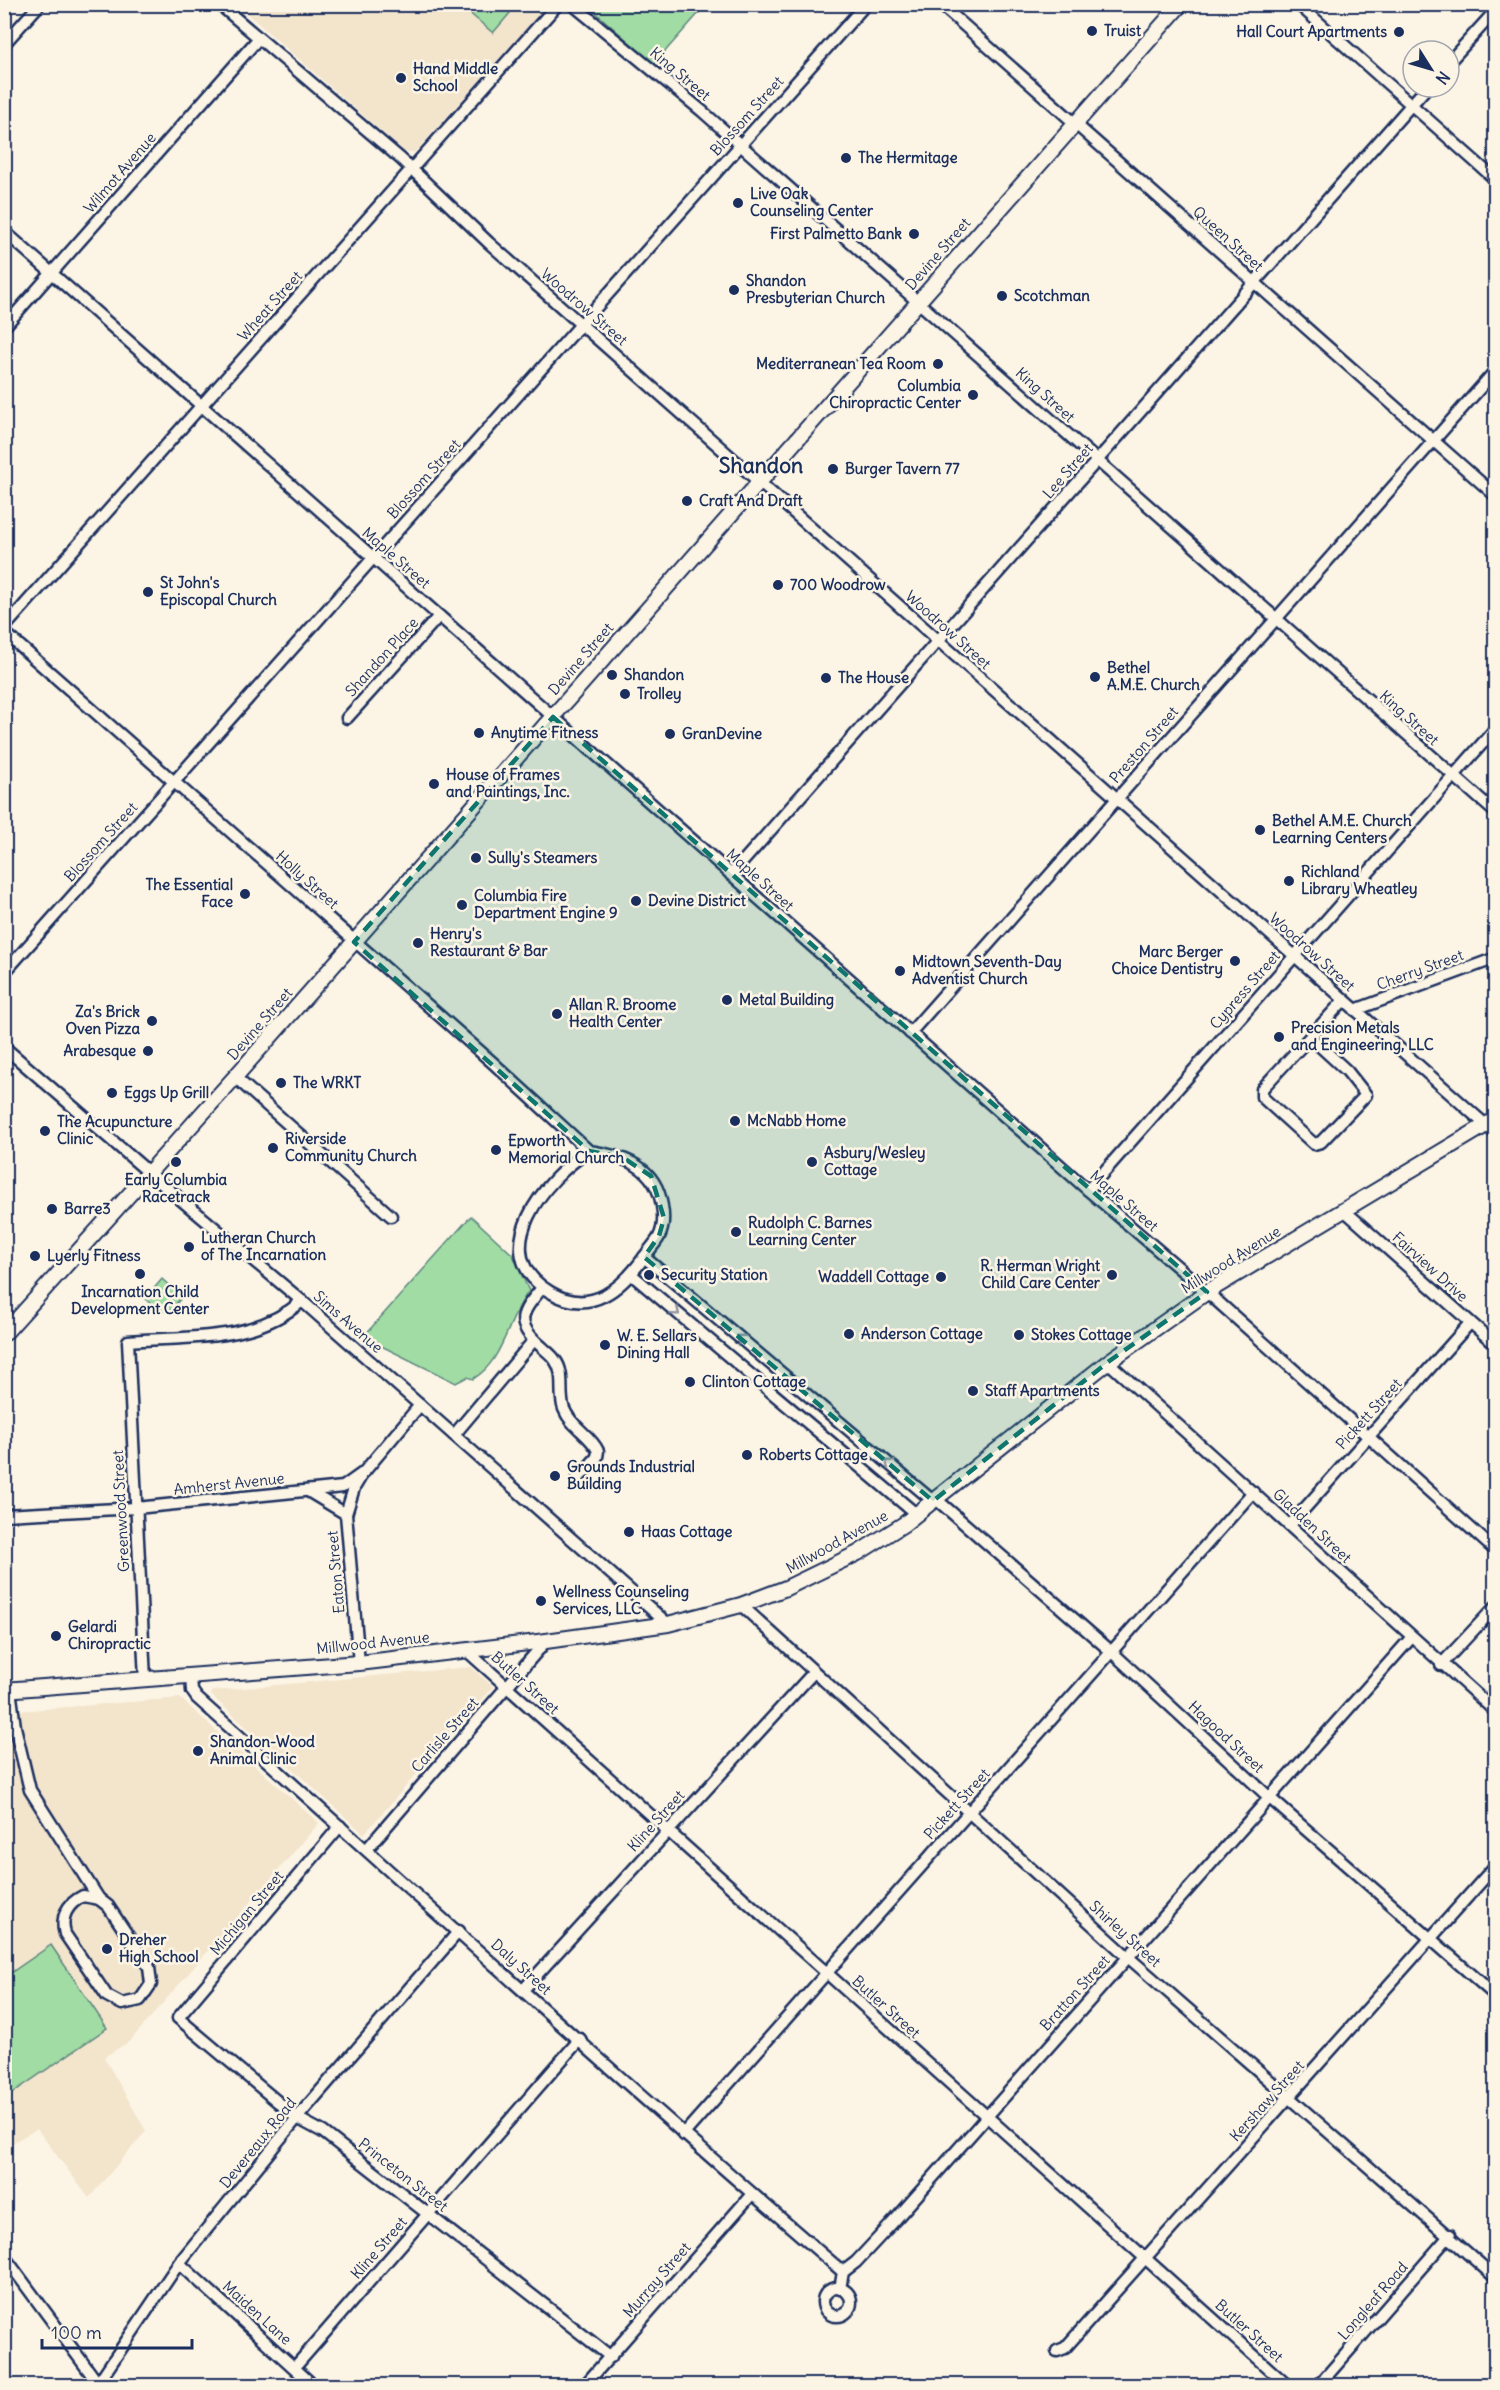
<svg xmlns="http://www.w3.org/2000/svg" width="1500" height="2390" viewBox="0 0 1500 2390" font-family="Delius,sans-serif">
<style>
.built{fill:#f3e4cc}
.green{fill:#a0dca3;stroke:#5e8680;stroke-width:1.5}
.lines{fill:none;stroke-linecap:round;stroke-linejoin:round}
.minor-casing{stroke:#1b2f5e;stroke-width:15}
.major-casing{stroke:#1b2f5e;stroke-width:18}
.minor{stroke:#fcf5e5;stroke-width:10}
.major{stroke:#fcf5e5;stroke-width:14}
.oneway{stroke:#8c92a2}
.marked{fill:#0f766e;fill-opacity:0.2;stroke:#0f766e;stroke-width:4.5;stroke-dasharray:12 8;stroke-linejoin:round}
.poi-dot{fill:#1b2f5e;stroke:#fcf5e5;stroke-width:2}
.labels{text-anchor:middle;stroke-width:5;stroke-linejoin:round;paint-order:stroke}
.poi-label{font-size:15px;font-weight:bold;fill:#1b2f5e;stroke:#fcf5e5;text-anchor:start}
.street-label{font-size:15px;fill:#1b2f5e;stroke:#fcf5e5}
.district-label{font-size:21px;font-weight:bold;fill:#1b2f5e;stroke:#fcf5e5}
</style>
<rect width="100%" height="100%" fill="#fcf5e5"/>
<filter id="ink" filterUnits="userSpaceOnUse"><feTurbulence type="fractalNoise" baseFrequency=".0167" numOctaves="2"/><feDisplacementMap in="SourceGraphic" scale="12" xChannelSelector="R" yChannelSelector="G"/><feConvolveMatrix kernelMatrix="1 2 1 2 8 2 1 2 1" color-interpolation-filters="sRGB"/></filter>
<g filter="url(#ink)">
<g class="built">
<polygon points="237,5 548,5 415,152 405,152"/>
<polygon points="471,1667 493,1687 364,1834 211,1695 213,1691"/>
<polygon points="180,1698 319,1823 130,2041 104,2057 146,2131 89,2198 37,2129 5,2147 5,1712"/>
</g>
<g class="green">
<polygon points="460,5 501,5 510,13 493,33"/>
<polygon points="587,5 706,5 654,64"/>
<path d="M471,1216l42,39 16,36c-22,28 -25,70 -56,88l-6,-2 -11,6 -93,-46z"/>
<polygon points="162,1279 182,1297 170,1311 159,1311 145,1299"/>
<polygon points="51,1945 107,2028 5,2098 5,1977"/>
</g>
<g class="lines">
<defs>
<g id="minor">
<polyline points="219,4 401,159 489,243 1496,1134"/>
<polyline points="572,4 702,111 1496,813"/>
<polyline points="940,4 1496,496"/>
<polyline points="1298,4 1496,180"/>
<polyline points="4,44 40,4"/>
<polyline points="1449,62 1496,10"/>
<polyline points="4,231 1088,1190 1207,1292 1496,1551"/>
<polyline points="4,327 258,39"/>
<polyline points="4,628 558,4"/>
<polyline points="4,632 492,1062 589,1151"/>
<polyline points="347,718 439,616"/>
<polyline points="731,875 1427,87"/>
<polyline points="4,973 866,4"/>
<polyline points="1355,1010 1496,958"/>
<polyline points="910,1033 1496,370"/>
<path d="M1310,1037l37,34 19,24 -45,47 -7,2 -52,-47v-8c27,-30 55,-59 82,-89"/>
<polyline points="4,1047 161,1183 302,1301 668,1624"/>
<polyline points="235,1077 391,1216"/>
<path d="M589,1151c35,5 67,15 73,55 2,11 2,21 -3,31 -4,7 -10,13 -14,19 -23,32 -54,61 -95,36 -66,-39 -5,-114 39,-141z"/>
<polyline points="1088,1190 1496,728"/>
<polyline points="1345,1211 1496,1345"/>
<polyline points="644,1257 933,1501"/>
<polyline points="631,1274 916,1514"/>
<path d="M542,1288c-22,26 -28,35 0,59 4,4 10,8 13,13 11,14 3,34 9,49 7,18 27,26 34,42l-1,6 -21,24"/>
<polyline points="1108,1362 1496,1712"/>
<polyline points="454,1435 534,1340"/>
<polyline points="308,1491 346,1514"/>
<polyline points="936,1499 1113,1653 1271,1799 1496,1996"/>
<polyline points="4,1515 136,1508 343,1487 364,1472 420,1405"/>
<polyline points="1290,1525 1470,1323"/>
<polyline points="741,1605 1128,1957 1496,2278"/>
<polyline points="466,1650 1288,2386"/>
<polyline points="359,1663 346,1514 354,1488 360,1478"/>
<polyline points="1441,1665 1496,1606"/>
<path d="M191,1677l1,14 5,7c214,192 427,386 646,574"/>
<path d="M145,1679l-17,-338c59,-5 126,2 174,-40"/>
<polyline points="10,1689 15,1727 30,1790 99,1899"/>
<polyline points="340,1826 178,2018 297,2118 323,2132 611,2357"/>
<polyline points="367,1849 546,1641"/>
<path d="M83,1896l16,3 9,7 41,61 2,17 -11,16 -18,4 -15,-8 -42,-62c-5,-17 2,-30 18,-38z"/>
<polyline points="523,1990 813,1673"/>
<polyline points="683,2135 1253,1492"/>
<polyline points="4,2256 100,2386"/>
<polyline points="179,2263 314,2386"/>
<circle cx="837" cy="2302" r="14"/>
<polyline points="840,2289 843,2272 856,2262 896,2219 1411,1638"/>
<polyline points="1057,2351 1065,2348 1496,1865"/>
<polyline points="295,2367 580,2039"/>
<polyline points="96,2386 179,2263 297,2118 459,1931"/>
<polyline points="584,2386 752,2194"/>
<polyline points="1318,2386 1450,2235"/>
</g>
<g id="major">
<polyline points="4,1334 235,1077 1181,4"/>
<polyline points="4,1690 359,1663 546,1641 668,1624 741,1605 786,1588 858,1553 904,1524 1108,1362 1207,1292 1496,1119"/>
</g>
</defs>
<use href="#minor" class="minor-casing"/>
<use href="#major" class="major-casing"/>
<use href="#minor" class="minor"/>
<use href="#major" class="major"/>
</g>
<defs><path id="oneway-chevron" d="M-2-3.5L2.5 0L-2 3.5" fill="none" stroke-width="1.6" stroke-linecap="round" stroke-linejoin="round" transform="scale(1.5)"/></defs>
<g class="oneway">
<use href="#oneway-chevron" transform="translate(676 1312) rotate(40)"/>
<use href="#oneway-chevron" transform="translate(740 1338) rotate(-140)"/>
<use href="#oneway-chevron" transform="translate(889 1463) rotate(-140)"/>
</g>
</g>
<path class="marked" d="M553,717l654,575 -99,70 -175,139 -289,-244 15,-21 5,-18 -13,-42 -29,-19 -33,-6 -235,-209z"/>
<g class="poi-dot">
<circle cx="1092" cy="31" r="6"/>
<circle cx="1399" cy="32" r="6"/>
<circle cx="401" cy="78" r="6"/>
<circle cx="846" cy="158" r="6"/>
<circle cx="738" cy="203" r="6"/>
<circle cx="914" cy="234" r="6"/>
<circle cx="734" cy="290" r="6"/>
<circle cx="1002" cy="296" r="6"/>
<circle cx="938" cy="364" r="6"/>
<circle cx="973" cy="395" r="6"/>
<circle cx="833" cy="469" r="6"/>
<circle cx="687" cy="501" r="6"/>
<circle cx="778" cy="585" r="6"/>
<circle cx="148" cy="592" r="6"/>
<circle cx="612" cy="675" r="6"/>
<circle cx="1095" cy="677" r="6"/>
<circle cx="826" cy="678" r="6"/>
<circle cx="625" cy="694" r="6"/>
<circle cx="479" cy="733" r="6"/>
<circle cx="670" cy="734" r="6"/>
<circle cx="434" cy="784" r="6"/>
<circle cx="1260" cy="830" r="6"/>
<circle cx="476" cy="858" r="6"/>
<circle cx="1289" cy="881" r="6"/>
<circle cx="245" cy="894" r="6"/>
<circle cx="636" cy="901" r="6"/>
<circle cx="462" cy="905" r="6"/>
<circle cx="418" cy="943" r="6"/>
<circle cx="1235" cy="961" r="6"/>
<circle cx="900" cy="971" r="6"/>
<circle cx="727" cy="1000" r="6"/>
<circle cx="557" cy="1014" r="6"/>
<circle cx="152" cy="1021" r="6"/>
<circle cx="1279" cy="1037" r="6"/>
<circle cx="148" cy="1051" r="6"/>
<circle cx="281" cy="1083" r="6"/>
<circle cx="112" cy="1093" r="6"/>
<circle cx="735" cy="1121" r="6"/>
<circle cx="45" cy="1131" r="6"/>
<circle cx="273" cy="1148" r="6"/>
<circle cx="496" cy="1150" r="6"/>
<circle cx="176" cy="1162" r="6"/>
<circle cx="812" cy="1162" r="6"/>
<circle cx="52" cy="1209" r="6"/>
<circle cx="736" cy="1232" r="6"/>
<circle cx="189" cy="1247" r="6"/>
<circle cx="35" cy="1256" r="6"/>
<circle cx="140" cy="1274" r="6"/>
<circle cx="649" cy="1275" r="6"/>
<circle cx="1112" cy="1275" r="6"/>
<circle cx="941" cy="1277" r="6"/>
<circle cx="849" cy="1334" r="6"/>
<circle cx="1019" cy="1335" r="6"/>
<circle cx="605" cy="1345" r="6"/>
<circle cx="690" cy="1382" r="6"/>
<circle cx="973" cy="1391" r="6"/>
<circle cx="747" cy="1455" r="6"/>
<circle cx="555" cy="1476" r="6"/>
<circle cx="629" cy="1532" r="6"/>
<circle cx="541" cy="1601" r="6"/>
<circle cx="56" cy="1636" r="6"/>
<circle cx="198" cy="1751" r="6"/>
<circle cx="107" cy="1949" r="6"/>
</g>
<g class="labels">
<g class="poi-label">
<text x="1104" y="36">Truist</text>
<text x="1387" y="37" text-anchor="end">Hall Court Apartments</text>
<text x="413" y="74">Hand Middle<tspan x="413" dy="17">School</tspan></text>
<text x="858" y="163">The Hermitage</text>
<text x="750" y="199">Live Oak<tspan x="750" dy="17">Counseling Center</tspan></text>
<text x="902" y="239" text-anchor="end">First Palmetto Bank</text>
<text x="746" y="286">Shandon<tspan x="746" dy="17">Presbyterian Church</tspan></text>
<text x="1014" y="301">Scotchman</text>
<text x="926" y="369" text-anchor="end">Mediterranean Tea Room</text>
<text x="961" y="391" text-anchor="end">Columbia<tspan x="961" dy="17">Chiropractic Center</tspan></text>
<text x="845" y="474">Burger Tavern 77</text>
<text x="699" y="506">Craft And Draft</text>
<text x="160" y="588">St John's<tspan x="160" dy="17">Episcopal Church</tspan></text>
<text x="790" y="590">700 Woodrow</text>
<text x="1107" y="673">Bethel<tspan x="1107" dy="17">A.M.E. Church</tspan></text>
<text x="624" y="680">Shandon</text>
<text x="838" y="683">The House</text>
<text x="637" y="699">Trolley</text>
<text x="491" y="738">Anytime Fitness</text>
<text x="682" y="739">GranDevine</text>
<text x="446" y="780">House of Frames<tspan x="446" dy="17">and Paintings, Inc.</tspan></text>
<text x="1272" y="826">Bethel A.M.E. Church<tspan x="1272" dy="17">Learning Centers</tspan></text>
<text x="488" y="863">Sully's Steamers</text>
<text x="1301" y="877">Richland<tspan x="1301" dy="17">Library Wheatley</tspan></text>
<text x="233" y="890" text-anchor="end">The Essential<tspan x="233" dy="17">Face</tspan></text>
<text x="474" y="901">Columbia Fire<tspan x="474" dy="17">Department Engine 9</tspan></text>
<text x="648" y="906">Devine District</text>
<text x="430" y="939">Henry's<tspan x="430" dy="17">Restaurant &amp; Bar</tspan></text>
<text x="1223" y="957" text-anchor="end">Marc Berger<tspan x="1223" dy="17">Choice Dentistry</tspan></text>
<text x="912" y="967">Midtown Seventh-Day<tspan x="912" dy="17">Adventist Church</tspan></text>
<text x="739" y="1005">Metal Building</text>
<text x="569" y="1010">Allan R. Broome<tspan x="569" dy="17">Health Center</tspan></text>
<text x="140" y="1017" text-anchor="end">Za's Brick<tspan x="140" dy="17">Oven Pizza</tspan></text>
<text x="1291" y="1033">Precision Metals<tspan x="1291" dy="17">and Engineering, LLC</tspan></text>
<text x="136" y="1056" text-anchor="end">Arabesque</text>
<text x="293" y="1088">The WRKT</text>
<text x="124" y="1098">Eggs Up Grill</text>
<text x="747" y="1126">McNabb Home</text>
<text x="57" y="1127">The Acupuncture<tspan x="57" dy="17">Clinic</tspan></text>
<text x="285" y="1144">Riverside<tspan x="285" dy="17">Community Church</tspan></text>
<text x="508" y="1146">Epworth<tspan x="508" dy="17">Memorial Church</tspan></text>
<text x="824" y="1158">Asbury/Wesley<tspan x="824" dy="17">Cottage</tspan></text>
<text x="176" y="1185" text-anchor="middle">Early Columbia<tspan x="176" dy="17">Racetrack</tspan></text>
<text x="64" y="1214">Barre3</text>
<text x="748" y="1228">Rudolph C. Barnes<tspan x="748" dy="17">Learning Center</tspan></text>
<text x="201" y="1243">Lutheran Church<tspan x="201" dy="17">of The Incarnation</tspan></text>
<text x="47" y="1261">Lyerly Fitness</text>
<text x="1100" y="1271" text-anchor="end">R. Herman Wright<tspan x="1100" dy="17">Child Care Center</tspan></text>
<text x="661" y="1280">Security Station</text>
<text x="929" y="1282" text-anchor="end">Waddell Cottage</text>
<text x="140" y="1297" text-anchor="middle">Incarnation Child<tspan x="140" dy="17">Development Center</tspan></text>
<text x="861" y="1339">Anderson Cottage</text>
<text x="1031" y="1340">Stokes Cottage</text>
<text x="617" y="1341">W. E. Sellars<tspan x="617" dy="17">Dining Hall</tspan></text>
<text x="702" y="1387">Clinton Cottage</text>
<text x="985" y="1396">Staff Apartments</text>
<text x="759" y="1460">Roberts Cottage</text>
<text x="567" y="1472">Grounds Industrial<tspan x="567" dy="17">Building</tspan></text>
<text x="641" y="1537">Haas Cottage</text>
<text x="553" y="1597">Wellness Counseling<tspan x="553" dy="17">Services, LLC</tspan></text>
<text x="68" y="1632">Gelardi<tspan x="68" dy="17">Chiropractic</tspan></text>
<text x="210" y="1747">Shandon-Wood<tspan x="210" dy="17">Animal Clinic</tspan></text>
<text x="119" y="1945">Dreher<tspan x="119" dy="17">High School</tspan></text>
</g>
<g class="street-label">
<text transform="translate(680 74) rotate(40)" y="5">King Street</text>
<text transform="translate(747 116) rotate(-48)" y="5">Blossom Street</text>
<text transform="translate(120 173) rotate(-49)" y="5">Wilmot Avenue</text>
<text transform="translate(1228 239) rotate(42)" y="5">Queen Street</text>
<text transform="translate(938 254) rotate(-49)" y="5">Devine Street</text>
<text transform="translate(270 306) rotate(-48)" y="5">Wheat Street</text>
<text transform="translate(584 307) rotate(41)" y="5">Woodrow Street</text>
<text transform="translate(1045 395) rotate(42)" y="5">King Street</text>
<text transform="translate(1068 471) rotate(-49)" y="5">Lee Street</text>
<text transform="translate(424 479) rotate(-48)" y="5">Blossom Street</text>
<text transform="translate(396 558) rotate(41)" y="5">Maple Street</text>
<text transform="translate(948 630) rotate(42)" y="5">Woodrow Street</text>
<text transform="translate(382 657) rotate(-48)" y="5">Shandon Place</text>
<text transform="translate(581 659) rotate(-49)" y="5">Devine Street</text>
<text transform="translate(1409 718) rotate(42)" y="5">King Street</text>
<text transform="translate(1144 745) rotate(-49)" y="5">Preston Street</text>
<text transform="translate(101 842) rotate(-48)" y="5">Blossom Street</text>
<text transform="translate(307 880) rotate(42)" y="5">Holly Street</text>
<text transform="translate(760 880) rotate(42)" y="5">Maple Street</text>
<text transform="translate(1312 952) rotate(42)" y="5">Woodrow Street</text>
<text transform="translate(1420 970) rotate(-20)" y="5">Cherry Street</text>
<text transform="translate(1245 990) rotate(-49)" y="5">Cypress Street</text>
<text transform="translate(260 1024) rotate(-49)" y="5">Devine Street</text>
<text transform="translate(1124 1201) rotate(41)" y="5">Maple Street</text>
<text transform="translate(1231 1260) rotate(-32)" y="5">Millwood Avenue</text>
<text transform="translate(1430 1267) rotate(42)" y="5">Fairview Drive</text>
<text transform="translate(348 1322) rotate(41)" y="5">Sims Avenue</text>
<text transform="translate(1369 1414) rotate(-48)" y="5">Pickett Street</text>
<text transform="translate(229 1484) rotate(-6)" y="5">Amherst Avenue</text>
<text transform="translate(121 1511) rotate(-93)" y="5">Greenwood Street</text>
<text transform="translate(1312 1526) rotate(43)" y="5">Gladden Street</text>
<text transform="translate(837 1542) rotate(-29)" y="5">Millwood Avenue</text>
<text transform="translate(336 1572) rotate(-95)" y="5">Eaton Street</text>
<text transform="translate(373 1643) rotate(-6)" y="5">Millwood Avenue</text>
<text transform="translate(525 1683) rotate(42)" y="5">Butler Street</text>
<text transform="translate(445 1735) rotate(-49)" y="5">Carlisle Street</text>
<text transform="translate(1226 1737) rotate(43)" y="5">Hagood Street</text>
<text transform="translate(957 1804) rotate(-48)" y="5">Pickett Street</text>
<text transform="translate(656 1821) rotate(-48)" y="5">Kline Street</text>
<text transform="translate(247 1913) rotate(-50)" y="5">Michigan Street</text>
<text transform="translate(1125 1934) rotate(42)" y="5">Shirley Street</text>
<text transform="translate(521 1967) rotate(42)" y="5">Daly Street</text>
<text transform="translate(1075 1993) rotate(-48)" y="5">Bratton Street</text>
<text transform="translate(886 2007) rotate(42)" y="5">Butler Street</text>
<text transform="translate(1267 2101) rotate(-48)" y="5">Kershaw Street</text>
<text transform="translate(258 2143) rotate(-51)" y="5">Devereaux Road</text>
<text transform="translate(403 2175) rotate(38)" y="5">Princeton Street</text>
<text transform="translate(379 2248) rotate(-49)" y="5">Kline Street</text>
<text transform="translate(657 2280) rotate(-49)" y="5">Murray Street</text>
<text transform="translate(1373 2301) rotate(-49)" y="5">Longleaf Road</text>
<text transform="translate(257 2313) rotate(42)" y="5">Maiden Lane</text>
<text transform="translate(1249 2331) rotate(42)" y="5">Butler Street</text>
</g>
<g class="district-label">
<text x="761" y="473">Shandon</text>
</g>
</g>
<rect width="1500" height="2390" fill="none" stroke="#fcf5e5" stroke-width="24"/>
<rect x="12" y="12" width="1476" height="2366" fill="none" stroke="#1b2f5e" stroke-width="2" filter="url(#ink)"/>
<g transform="translate(1431 69) rotate(127)"><circle r="28" fill="#fcf5e5" stroke="#a2a6af" stroke-width="1.5"/>
<path d="M0-4.5L10 22L0 15L-10 22Z" fill="#1b2f5e"/>
<text y="-9" font-size="16" font-weight="bold" text-anchor="middle" fill="#1b2f5e">N</text>
</g>
<path d="M42 2339v9h150v-9" fill="none" stroke="#1b2f5e" stroke-width="3"/>
<text x="51" y="2339" font-size="18" fill="#1b2f5e" stroke="#fcf5e5" stroke-width="4.5" paint-order="stroke">100 m</text>
</svg>
